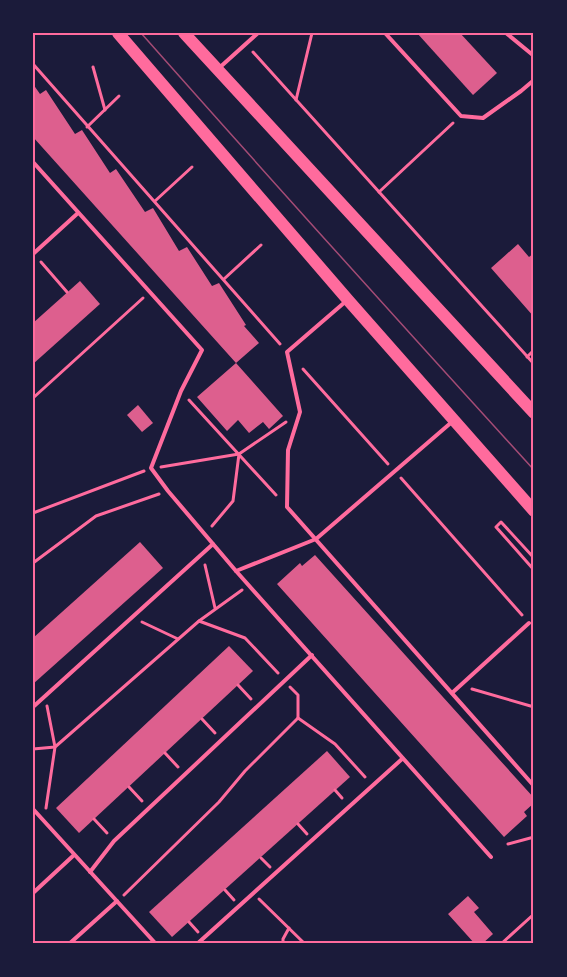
<svg xmlns="http://www.w3.org/2000/svg" width="567" height="977" viewBox="0 0 567 977" font-family="'Golos Text',sans-serif">
<style>
.building{fill:#dd5f8e}
.lines{fill:none;stroke-linecap:round;stroke-linejoin:round}
.path{stroke:#ff6b9d;stroke-width:3}
.service{stroke:#ff6b9d;stroke-width:4}
.primary{stroke:#ff6b9d;stroke-width:12}
.tram{stroke:#a44b75;stroke-width:1.5}
.neatline{fill:none;stroke:#ff6b9d;stroke-width:2}
</style>
<rect width="100%" height="100%" fill="#1b1b3a"/>
<g class="building">
<polygon points="417,33 460,33 497,73 473,95"/>
<polygon points="33,84 40,94 46,90 75,134 82,130 110,173 116,169 145,212 153,208 179,251 187,247 212,286 219,283 246,325 244,326 259,343 236,363 33,137"/>
<polygon points="518,244 529,257 534,253 534,317 491,268"/>
<polygon points="80,281 100,304 33,364 33,323"/>
<polygon points="236,363 283,416 269,429 263,422 249,433 238,420 227,431 197,397"/>
<polygon points="138,405 153,423 142,432 127,415"/>
<polygon points="140,542 163,568 33,684 33,638"/>
<polygon points="315,555 534,798 534,803 524,812 527,816 504,837 277,584 300,563 302,566"/>
<polygon points="229,646 253,671 79,833 56,808"/>
<polygon points="327,751 350,777 172,937 149,912"/>
<polygon points="468,896 479,908 474,912 493,934 482,944 475,944 448,914"/>
</g>
<g class="lines">
<g class="path">
<polyline points="253,52 534,364"/>
<polyline points="33,64 280,344"/>
<polyline points="93,67 105,110"/>
<polyline points="296,100 312,33"/>
<polyline points="87,127 119,96"/>
<polyline points="379,192 453,123"/>
<polyline points="155,201 192,167"/>
<polyline points="41,262 67,292"/>
<polyline points="224,279 261,245"/>
<polyline points="527,357 534,350"/>
<polyline points="303,369 388,464"/>
<polyline points="33,398 143,298"/>
<polyline points="189,400 276,495"/>
<polyline points="161,467 239,454"/>
<polyline points="401,478 522,615"/>
<polyline points="33,513 144,471"/>
<polyline points="212,526 233,501 239,454 286,422"/>
<polyline points="534,558 501,522 496,527 534,570"/>
<polyline points="33,563 96,516 159,494"/>
<polyline points="205,565 215,608"/>
<polyline points="199,621 245,638 278,673"/>
<polyline points="142,622 178,639"/>
<polyline points="238,685 251,699"/>
<polyline points="290,687 298,695 298,718"/>
<polyline points="472,689 534,707"/>
<polyline points="202,719 215,733"/>
<polyline points="33,749 55,747 47,706"/>
<polyline points="165,753 178,767"/>
<polyline points="129,787 142,801"/>
<polyline points="335,790 342,798"/>
<polyline points="46,808 55,747 199,621 242,590"/>
<polyline points="94,819 107,833"/>
<polyline points="298,824 307,834"/>
<polyline points="508,844 534,837"/>
<polyline points="261,858 270,867"/>
<polyline points="225,890 234,900"/>
<polyline points="124,895 219,802 245,771 298,718 335,744 365,777"/>
<polyline points="259,899 305,944"/>
<polyline points="189,922 198,932"/>
<polyline points="283,944 283,939 289,928"/>
<polyline points="501,944 534,914"/>
</g>
<g class="service">
<polyline points="385,33 461,116 483,118 521,91 534,80"/>
<polyline points="506,33 534,56"/>
<polyline points="218,69 258,33"/>
<polyline points="33,162 202,350 181,391 151,468 168,491 236,571 491,857"/>
<polyline points="33,254 78,213"/>
<polyline points="345,302 287,352 300,412 288,450 287,507 534,786"/>
<polyline points="236,571 316,539 453,421"/>
<polyline points="452,693 529,623"/>
<polyline points="33,707 213,544"/>
<polyline points="33,809 156,944"/>
<polyline points="90,872 114,841 312,655"/>
<polyline points="33,893 74,855"/>
<polyline points="69,944 117,901"/>
<polyline points="197,944 402,759"/>
</g>
<g class="primary">
<polyline points="118,33 348,300 534,511"/>
<polyline points="184,33 534,413"/>
</g>
<path class="tram" d="M141,33c130,147 261,292 393,437"/>
</g>
<rect width="567" height="977" fill="none" stroke="#1b1b3a" stroke-width="69"/>
<rect x="34" y="34" width="498" height="908" class="neatline"/>
</svg>
